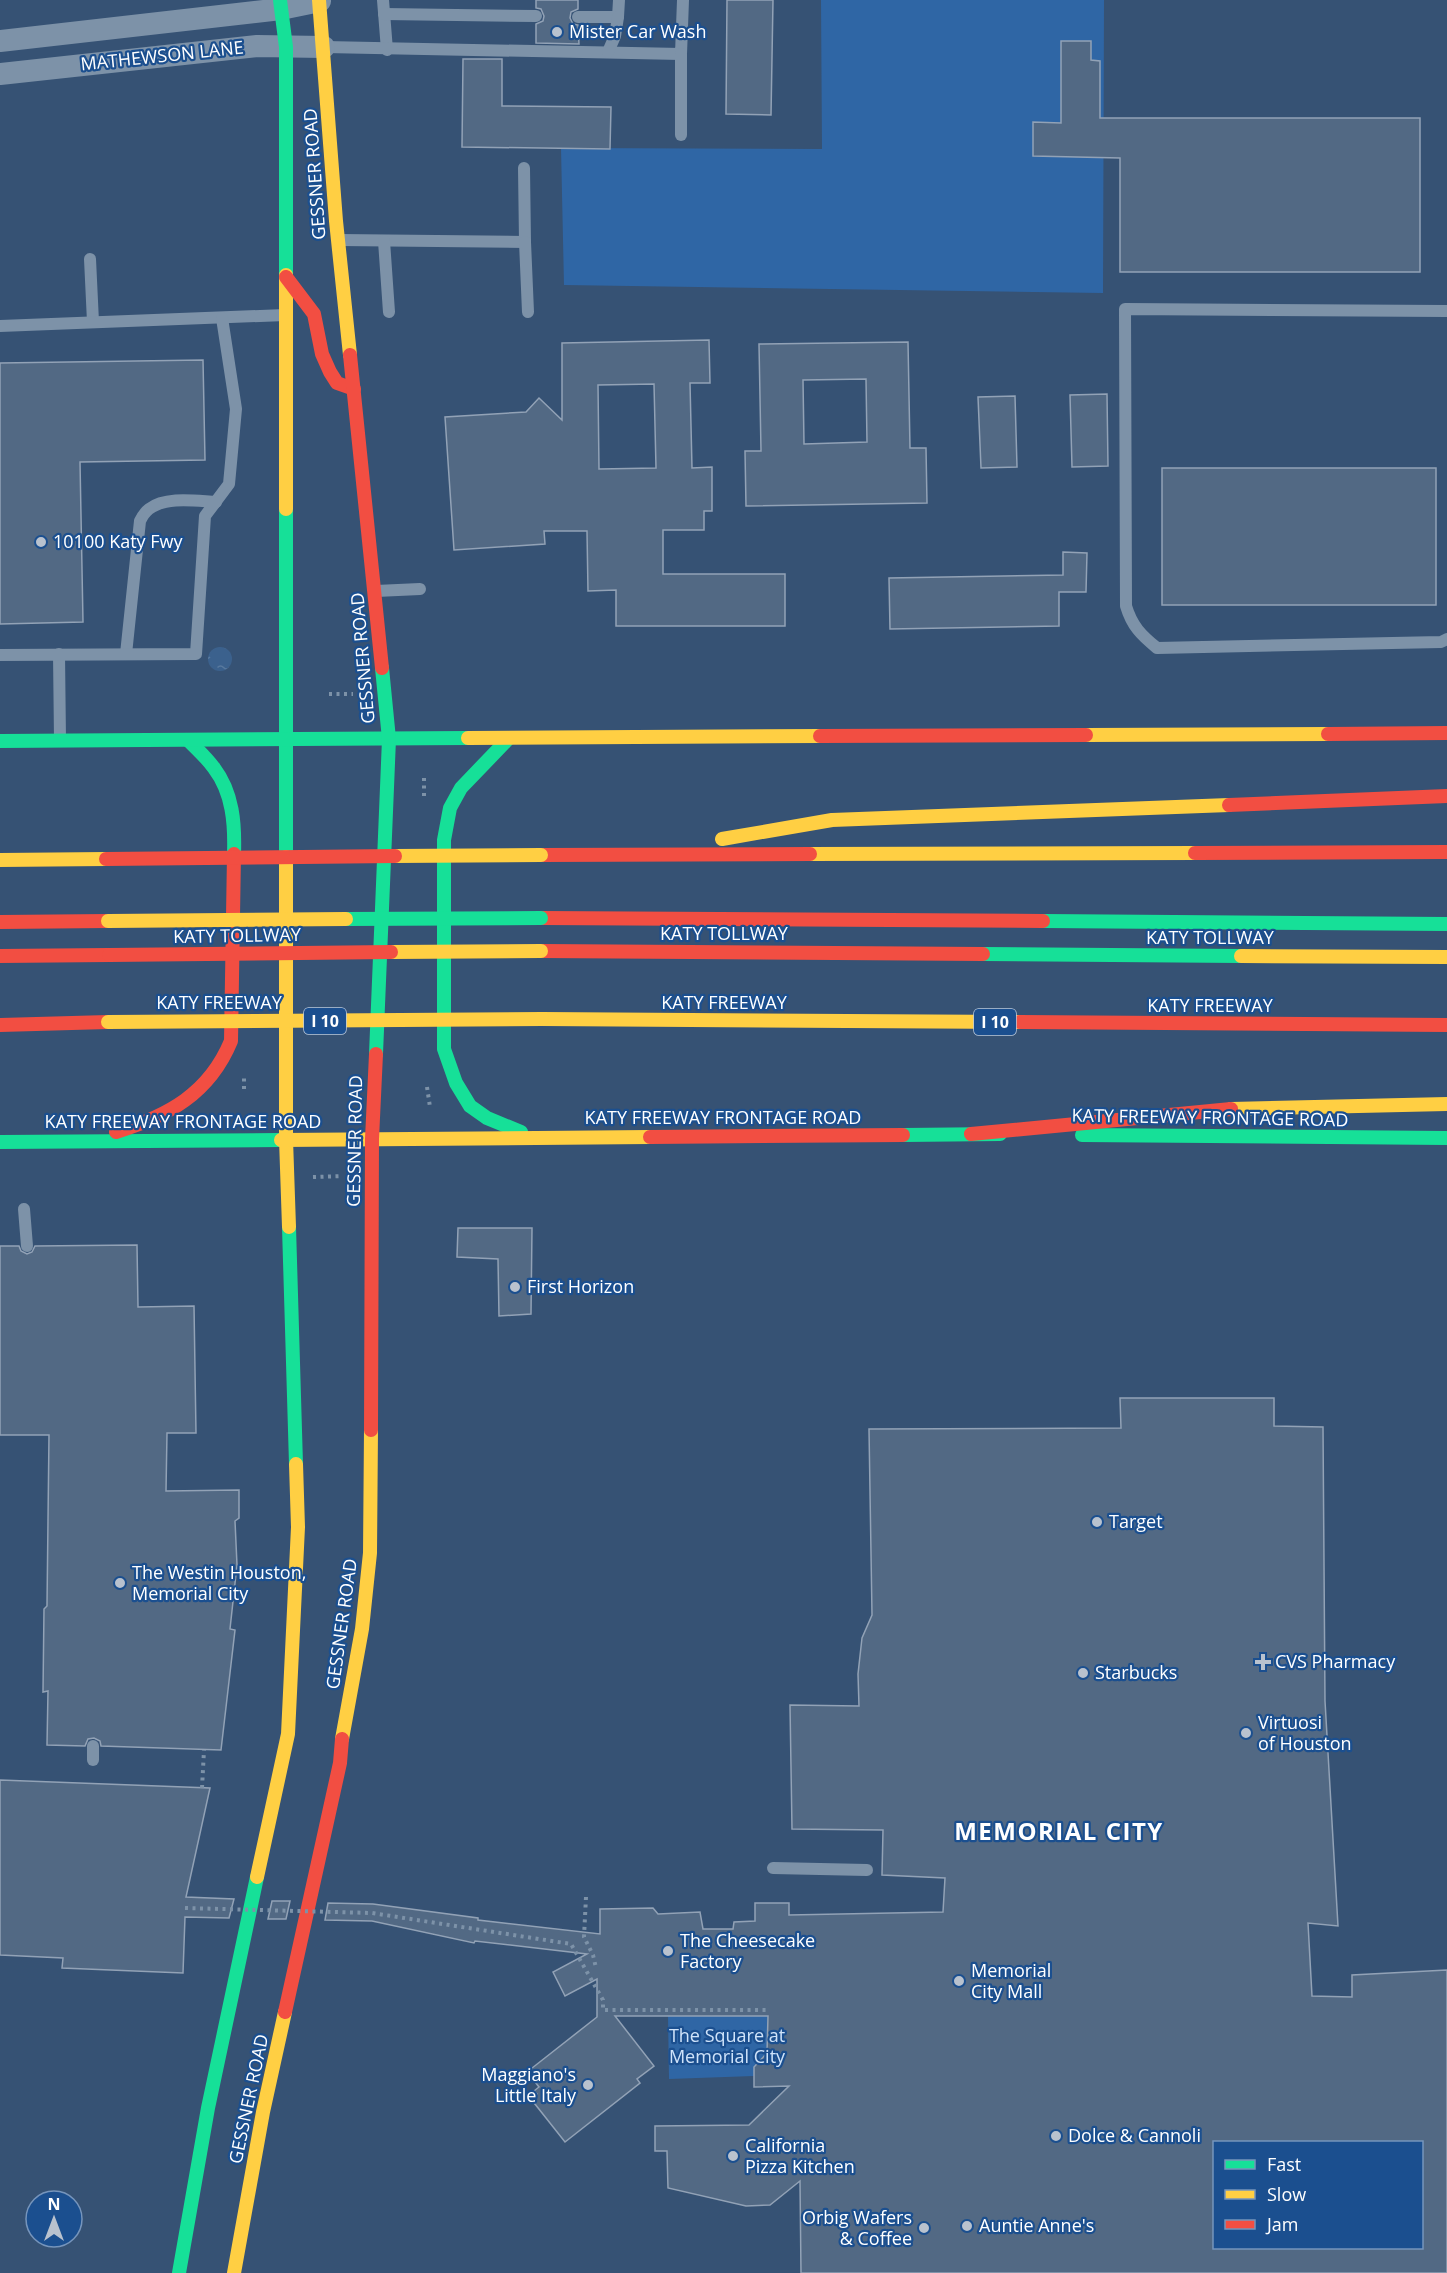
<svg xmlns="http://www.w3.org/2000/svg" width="1447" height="2273" viewBox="0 0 1447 2273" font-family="'Open Sans',sans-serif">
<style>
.green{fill:#2f66a5}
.water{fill:url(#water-ripples)}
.building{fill:#526984;stroke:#92a2b6;stroke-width:1.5;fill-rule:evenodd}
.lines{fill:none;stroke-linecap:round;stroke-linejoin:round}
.path{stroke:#7d92a8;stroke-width:4;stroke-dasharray:3 4.5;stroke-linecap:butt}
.lane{stroke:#7d92a8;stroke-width:12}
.street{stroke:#7d92a8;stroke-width:22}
.fast{stroke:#16e098;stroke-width:14}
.slow{stroke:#ffcf43;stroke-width:14}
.jam{stroke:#f24e42;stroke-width:14}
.path-bridge{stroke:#7d92a8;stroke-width:4;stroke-dasharray:3 4.5;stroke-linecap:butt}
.fast-bridge{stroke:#16e098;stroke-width:14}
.slow-bridge{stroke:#ffcf43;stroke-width:14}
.jam-bridge{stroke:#f24e42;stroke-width:14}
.poi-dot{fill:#b9c2ce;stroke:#1b4f8f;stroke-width:2}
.labels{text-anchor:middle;stroke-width:4.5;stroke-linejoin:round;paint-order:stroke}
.shield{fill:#1b4f8f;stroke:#bbcadd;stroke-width:1.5}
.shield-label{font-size:16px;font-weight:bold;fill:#fff}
.poi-label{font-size:18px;fill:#fff;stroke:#1b4f8f;text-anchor:start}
.street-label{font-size:18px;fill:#fff;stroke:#1b4f8f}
.park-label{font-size:18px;fill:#cfe3fa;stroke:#1b4f8f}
.district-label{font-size:24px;font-weight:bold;letter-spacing:1.5px;fill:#fff;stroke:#1b4f8f}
</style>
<defs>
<pattern id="water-ripples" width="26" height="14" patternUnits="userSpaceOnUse" patternTransform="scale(1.5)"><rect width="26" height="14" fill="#3b618d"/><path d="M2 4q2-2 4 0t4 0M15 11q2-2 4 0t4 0" fill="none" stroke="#58799e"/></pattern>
</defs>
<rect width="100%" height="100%" fill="#365274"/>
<g class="green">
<polygon points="821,0 1104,0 1103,293 564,285 561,148 822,149"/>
<polygon points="668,2016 768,2016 767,2053 754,2076 669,2079"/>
</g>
<circle class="water" cx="220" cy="659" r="12"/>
<g class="building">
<polygon points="536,0 578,0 578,9 571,12 570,18 573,24 578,25 579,44 536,43 536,24 543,21 544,16 541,9 536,8"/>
<polygon points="727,0 773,0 771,115 726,114"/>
<polygon points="1061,41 1091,41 1091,60 1100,61 1100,118 1420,118 1420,272 1120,272 1120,158 1033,156 1033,122 1061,123"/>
<polygon points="463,59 502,59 502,106 611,107 610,149 462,147"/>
<path d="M709,340l1,43h-20l2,85 20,-1v44h-8v19h-41v44h122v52h-169v-36l-28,1 -1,-60h-43l1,13 -91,6 -9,-133 81,-5 13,-14 23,22v-77zM654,384l2,84 -57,1 -1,-84z"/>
<path d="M908,342l2,106h16l1,55 -181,3 -1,-55h16l-2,-107zM866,379l1,63 -63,2 -1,-64z"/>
<polygon points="203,360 205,460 80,462 83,622 0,624 0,363"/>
<polygon points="1107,394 1108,466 1072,467 1070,395"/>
<polygon points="1015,396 1017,467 981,468 978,397"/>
<rect x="1162" y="468" width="274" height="137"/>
<polygon points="1063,552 1087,553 1086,592 1059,592 1059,626 890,629 889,578 1063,575"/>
<polygon points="458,1228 532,1228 531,1314 499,1316 498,1259 457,1257"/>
<polygon points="137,1245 138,1307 194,1306 196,1433 167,1433 166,1491 239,1490 239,1518 235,1521 237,1565 230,1629 235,1630 221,1750 101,1746 100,1741 94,1738 88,1739 85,1746 47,1745 48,1691 43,1692 44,1609 47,1606 49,1435 0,1435 0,1246 19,1246 21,1251 27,1254 32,1252 35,1246"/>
<path d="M1120,1398h154v28l49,1 2,274 13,225 -30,-3 4,73 40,1v-22l95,-5v303h-646l-1,-92 -30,24 -24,1 -78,-18 -1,-37h-12v-25l94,-1 40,-39 -35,1v-20l13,-14 1,-37h-153l39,50 -17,13 3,4 -75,59 -34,-43 6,-5 -3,-3 5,-4 -12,-15 70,-55v-38l-32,17 -12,-24 34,-18 -112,-13 -1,2 -102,-22 -47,-1 3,-17 45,1 105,14v2l122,14v-25l53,-1 5,6 42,-2 3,17h30l1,-7 21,-1v-18h34v12l154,-3 2,-34 -63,-3 1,-45 -91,-1 -2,-124 69,1 -1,-32 4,-36 10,-23 -3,-186 252,-1zM1215,2142h207v105h-207z"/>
<polygon points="0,1780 210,1788 186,1897 234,1899 229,1918 185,1917 183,1973 62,1968 63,1958 0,1955"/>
<polygon points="272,1901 290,1901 286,1919 268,1919"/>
</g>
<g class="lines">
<g class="path">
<polyline points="329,694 353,694"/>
<polyline points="424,778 424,797"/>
<polyline points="427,1087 430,1107"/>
<polyline points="244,1089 244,1078"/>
<polyline points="313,1177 343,1176"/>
<polyline points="202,1788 204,1750"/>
<polyline points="586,1897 584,1937 593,1955 596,1968"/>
</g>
<g class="lane">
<polyline points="383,0 387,50"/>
<polyline points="384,14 536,16"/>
<polyline points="578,17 618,17 619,0"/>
<polyline points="325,47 681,54 683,0"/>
<polyline points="608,52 615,36 618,17"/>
<polyline points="681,135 681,54"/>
<polyline points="339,240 525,242 524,168"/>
<polyline points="384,241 389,312"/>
<polyline points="525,242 528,312"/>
<polyline points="90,259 93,322"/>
<path d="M1447,311l-322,-2 1,297c6,20 15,29 31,42l284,-6 6,-3"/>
<polyline points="0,326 285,315"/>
<polyline points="376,591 420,589"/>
<polyline points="59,654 60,740"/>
<path d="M126,654l14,-133c2,-4 5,-9 9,-12 17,-13 47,-8 67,-7"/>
<polyline points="0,655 196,654 205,516 229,484 236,409 222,318"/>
<polyline points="24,1209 27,1246"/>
<polyline points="93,1760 93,1746"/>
<polyline points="773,1868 867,1870"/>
</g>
<g class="street">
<polyline points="0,41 281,9 320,1"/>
<polyline points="0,74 257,46 324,47"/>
</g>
<g class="fast">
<polyline points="280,0 286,47 286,275"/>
<polyline points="286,509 286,857"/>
<polyline points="509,738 461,788 450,808 444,840 444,1049 456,1083 470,1106 487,1118 521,1132"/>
<path d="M188,740c9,9 19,18 26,28 19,25 21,56 20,86"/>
<polyline points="0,741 468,738"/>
<polyline points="1043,921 1447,924"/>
<polyline points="983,954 1241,956"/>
<polyline points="376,1054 389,739 382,668"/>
<polyline points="903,1135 1000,1134"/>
<polyline points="1082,1135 1447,1138"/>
<polyline points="0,1142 281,1140"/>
<polyline points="289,1227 296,1464"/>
<polyline points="179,2273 208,2108 257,1877"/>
</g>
<g class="slow">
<polyline points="319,0 336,221 350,355"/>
<polyline points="286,275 286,509"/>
<polyline points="1086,735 1328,734"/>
<polyline points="468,738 820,736"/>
<polyline points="722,839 832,820 1229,805"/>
<polyline points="810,854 1195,853"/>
<polyline points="286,857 286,1139 289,1227"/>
<polyline points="0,860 106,859"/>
<polyline points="1241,956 1447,957"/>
<polyline points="542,1019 1020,1022"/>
<polyline points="1231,1109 1447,1104"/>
<polyline points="281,1140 650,1137"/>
<polyline points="342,1739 362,1629 370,1553 371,1430"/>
<polyline points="257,1877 288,1734 298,1527 296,1464"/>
<polyline points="234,2273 263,2112 285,2012"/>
</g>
<g class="jam">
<polyline points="286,277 314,314 322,354 330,372 337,383 354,389"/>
<polyline points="350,355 382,668"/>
<polyline points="1328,734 1447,733"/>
<polyline points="820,736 1086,735"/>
<polyline points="1229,805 1447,796"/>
<polyline points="1195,853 1447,852"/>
<polyline points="541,855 810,854"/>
<polyline points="541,918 1043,921"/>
<polyline points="0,922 108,921"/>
<polyline points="541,951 983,954"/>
<polyline points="0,956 109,955"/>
<polyline points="1020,1022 1447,1025"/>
<polyline points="0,1025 108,1022"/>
<path d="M116,1132c52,-16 93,-38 115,-91l3,-187"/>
<polyline points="971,1134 1231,1109"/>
<polyline points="650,1137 903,1135"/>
<polyline points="371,1430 372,1139 376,1054"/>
<polyline points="285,2012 340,1763 342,1739"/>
</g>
<polyline class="path-bridge" points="185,1908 372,1913 571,1944 603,2000 603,2010 769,2010"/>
<polyline class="fast-bridge" points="346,919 541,918"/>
<g class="slow-bridge">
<polyline points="395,856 541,855"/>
<polyline points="108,921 346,919"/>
<polyline points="391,952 541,951"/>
<polyline points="108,1022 542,1019"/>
</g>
<g class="jam-bridge">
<polyline points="106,859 395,856"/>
<polyline points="109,955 391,952"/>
</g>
</g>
<g class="poi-dot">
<circle cx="557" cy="32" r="6"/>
<circle cx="41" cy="542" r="6"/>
<circle cx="515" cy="1287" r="6"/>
<circle cx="1097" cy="1522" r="6"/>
<circle cx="120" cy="1583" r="6"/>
<path d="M1260 1653h6v6h6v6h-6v6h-6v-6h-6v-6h6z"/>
<circle cx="1083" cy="1673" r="6"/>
<circle cx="1246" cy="1733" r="6"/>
<circle cx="668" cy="1951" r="6"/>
<circle cx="959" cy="1981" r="6"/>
<circle cx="588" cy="2085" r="6"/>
<circle cx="1056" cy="2136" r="6"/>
<circle cx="733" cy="2156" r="6"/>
<circle cx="967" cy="2226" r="6"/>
<circle cx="924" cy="2228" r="6"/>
</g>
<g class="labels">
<g class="shield">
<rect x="304" y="1008" width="42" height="26" rx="4.5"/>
<rect x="974" y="1009" width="42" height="26" rx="4.5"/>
</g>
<g class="shield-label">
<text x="325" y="1027">I 10</text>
<text x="995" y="1028">I 10</text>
</g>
<g class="poi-label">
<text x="569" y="38">Mister Car Wash</text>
<text x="53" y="548">10100 Katy Fwy</text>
<text x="527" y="1293">First Horizon</text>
<text x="1109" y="1528">Target</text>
<text x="132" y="1579">The Westin Houston,<tspan x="132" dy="21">Memorial City</tspan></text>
<text x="1275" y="1668">CVS Pharmacy</text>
<text x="1095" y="1679">Starbucks</text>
<text x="1258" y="1729">Virtuosi<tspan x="1258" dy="21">of Houston</tspan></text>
<text x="680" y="1947">The Cheesecake<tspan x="680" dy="21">Factory</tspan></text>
<text x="971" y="1977">Memorial<tspan x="971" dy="21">City Mall</tspan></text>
<text x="576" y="2081" text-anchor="end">Maggiano's<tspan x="576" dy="21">Little Italy</tspan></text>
<text x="1068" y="2142">Dolce &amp; Cannoli</text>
<text x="745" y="2152">California<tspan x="745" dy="21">Pizza Kitchen</tspan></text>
<text x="912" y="2224" text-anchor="end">Orbig Wafers<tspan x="912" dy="21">&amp; Coffee</tspan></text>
<text x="979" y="2232">Auntie Anne's</text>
</g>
<g class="street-label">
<text transform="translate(162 56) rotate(-6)" y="6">MATHEWSON LANE</text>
<text transform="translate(315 174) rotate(-94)" y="6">GESSNER ROAD</text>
<text transform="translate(363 658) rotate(-95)" y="6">GESSNER ROAD</text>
<text x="724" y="940">KATY TOLLWAY</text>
<text transform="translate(237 936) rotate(-1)" y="6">KATY TOLLWAY</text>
<text x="1210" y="944">KATY TOLLWAY</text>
<text x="219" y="1009">KATY FREEWAY</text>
<text x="724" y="1009">KATY FREEWAY</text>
<text x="1210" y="1012">KATY FREEWAY</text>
<text x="723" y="1124">KATY FREEWAY FRONTAGE ROAD</text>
<text transform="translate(1210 1118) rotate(1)" y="6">KATY FREEWAY FRONTAGE ROAD</text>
<text x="183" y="1128">KATY FREEWAY FRONTAGE ROAD</text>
<text transform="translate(355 1141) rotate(-89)" y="6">GESSNER ROAD</text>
<text transform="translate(342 1624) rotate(-82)" y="6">GESSNER ROAD</text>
<text transform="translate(249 2099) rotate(-78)" y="6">GESSNER ROAD</text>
</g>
<g class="park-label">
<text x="727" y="2042">The Square at<tspan x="727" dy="21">Memorial City</tspan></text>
</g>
<g class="district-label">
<text x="1059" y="1840">MEMORIAL CITY</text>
</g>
</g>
<rect x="1213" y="2141" width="210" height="108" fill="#1b4f8f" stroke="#7695bc" stroke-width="1.5"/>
<rect x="1225" y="2160" width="30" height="9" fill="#16e098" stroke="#7695bc" stroke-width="1.5"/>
<text x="1267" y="2171" font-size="18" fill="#ffffff">Fast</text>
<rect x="1225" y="2190" width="30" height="9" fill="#ffcf43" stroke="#7695bc" stroke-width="1.5"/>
<text x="1267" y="2201" font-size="18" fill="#ffffff">Slow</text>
<rect x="1225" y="2220" width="30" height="9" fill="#f24e42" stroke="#7695bc" stroke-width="1.5"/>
<text x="1267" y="2231" font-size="18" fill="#ffffff">Jam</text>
<g transform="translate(54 2219)"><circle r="28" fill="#1b4f8f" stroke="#7695bc" stroke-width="1.5"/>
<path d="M0-4.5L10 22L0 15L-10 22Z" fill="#b9c2ce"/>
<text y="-9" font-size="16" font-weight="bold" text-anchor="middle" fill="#ffffff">N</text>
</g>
</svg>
